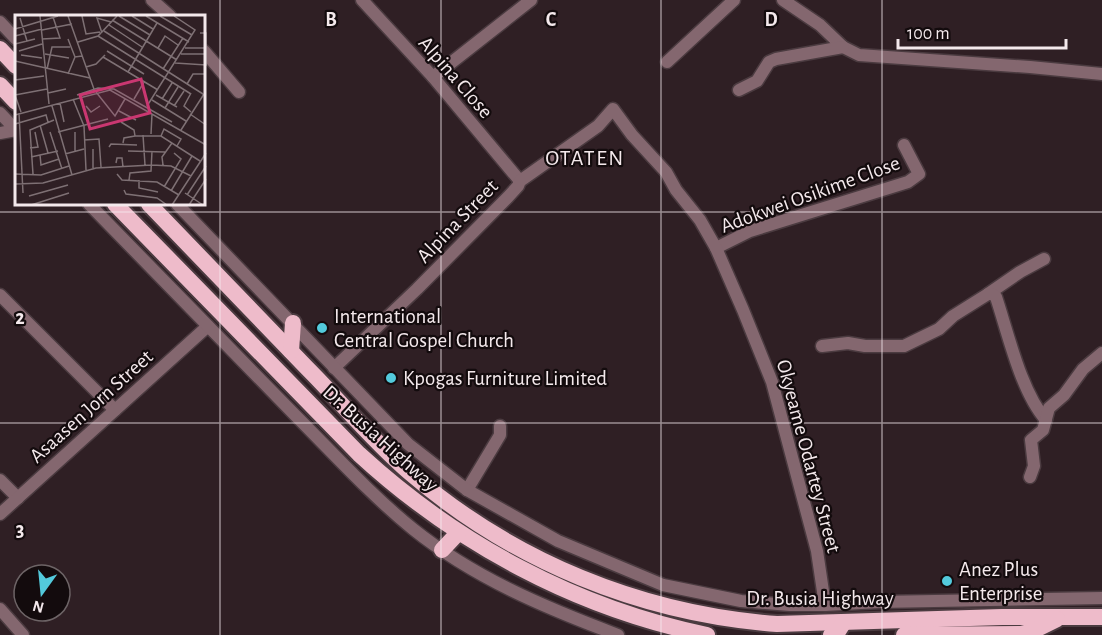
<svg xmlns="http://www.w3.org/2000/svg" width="1102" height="635" viewBox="0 0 1102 635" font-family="'Alegreya Sans',sans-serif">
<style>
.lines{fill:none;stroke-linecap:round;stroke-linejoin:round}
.minor-casing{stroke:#4b3b40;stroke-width:15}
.tertiary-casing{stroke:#4b3b40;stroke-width:15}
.trunk-casing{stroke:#4b3b40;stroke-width:20}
.minor{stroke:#84676f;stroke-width:12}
.tertiary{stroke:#84676f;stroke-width:12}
.trunk{stroke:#eebbca;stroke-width:16}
.grid{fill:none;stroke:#f4e9ec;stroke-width:1.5;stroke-opacity:0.55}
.poi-dot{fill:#53cadc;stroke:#130b0d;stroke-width:2}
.labels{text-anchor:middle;stroke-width:4.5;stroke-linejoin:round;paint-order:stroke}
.street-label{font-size:21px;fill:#f4e9ec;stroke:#130b0d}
.poi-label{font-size:21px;fill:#f4e9ec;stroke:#130b0d;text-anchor:start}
.neighbourhood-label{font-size:22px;letter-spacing:1.5px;fill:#f4e9ec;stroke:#130b0d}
.inset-road{fill:none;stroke:#7e7074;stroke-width:1.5}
.view{fill:#ca3771;fill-opacity:0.15;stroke:#ca3771;stroke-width:3}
.inset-edge{fill:none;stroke:#f4e9ec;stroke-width:3}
.grid-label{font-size:20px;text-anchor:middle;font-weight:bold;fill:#f4e9ec;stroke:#130b0d;stroke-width:4.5;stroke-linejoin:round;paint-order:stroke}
</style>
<rect width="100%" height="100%" fill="#2f1f24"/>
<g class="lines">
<defs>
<g id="minor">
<polyline points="152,0 170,16"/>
<polyline points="362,0 433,77 520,181"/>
<polyline points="783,0 820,25 843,47 859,55 1030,67 1102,74"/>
<polyline points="204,51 239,92"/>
<polyline points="667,62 734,0"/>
<polyline points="433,77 531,0"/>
<polyline points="739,90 757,81 769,62 776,59 843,47"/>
<polyline points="0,133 16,130"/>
<polyline points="716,248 750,231 908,182 919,174 904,145"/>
<polyline points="988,294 1020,272 1044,259"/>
<polyline points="0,295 115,410"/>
<path d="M822,346l26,-3 17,3h39l35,-17 14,-13 35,-22h4l4,3c12,36 25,95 50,123"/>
<polyline points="334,368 417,289 508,197 518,186 520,181 598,126 613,109 632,135 666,172 676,190 700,220 716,248 743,310 772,382 817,551 825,605"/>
<polyline points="1030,477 1034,466 1031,440 1043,430 1049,408 1064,395 1083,369 1102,353"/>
<polyline points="0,480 18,498"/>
<polyline points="467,490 500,435 500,426"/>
<polyline points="0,514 208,326"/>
<polyline points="0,609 23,635"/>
</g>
<g id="tertiary">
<polyline points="0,22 16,39"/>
<polyline points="0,113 16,130"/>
<path d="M89,204c69,70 137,141 206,211 39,39 76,80 118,114 61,49 133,79 205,106"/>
<polyline points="177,204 408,444 467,490 558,541 663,585 741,601 790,605 825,605 879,602 1102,598"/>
</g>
<g id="trunk">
<polyline points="0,49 16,66"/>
<polyline points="0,85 16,102"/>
<path d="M115,204l244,250c98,90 217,154 348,181"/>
<path d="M149,204c53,55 105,109 158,164 34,34 65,72 102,104 103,89 232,142 368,152l225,-7h100"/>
<polyline points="291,351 293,323"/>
<polyline points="442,550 458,533"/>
<polyline points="831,635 837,633 844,622"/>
<polyline points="904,635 1021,634 1033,631 1057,619"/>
</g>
</defs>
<use href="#minor" class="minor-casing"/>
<use href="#tertiary" class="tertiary-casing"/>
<use href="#trunk" class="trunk-casing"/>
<use href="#minor" class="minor"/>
<use href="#tertiary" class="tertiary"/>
<use href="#trunk" class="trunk"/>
</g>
<path class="grid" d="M220,0v635M441,0v635M661,0v635M882,0v635M0,212h1102M0,423h1102"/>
<g class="poi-dot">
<circle cx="322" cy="328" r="6"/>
<circle cx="391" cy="378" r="6"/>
<circle cx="947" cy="581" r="6"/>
</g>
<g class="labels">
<g class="street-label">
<text transform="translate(456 77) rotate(49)" y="7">Alpina Close</text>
<text transform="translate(810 194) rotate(-20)" y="7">Adokwei Osikime Close</text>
<text transform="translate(457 221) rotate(-46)" y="7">Alpina Street</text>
<text transform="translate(91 406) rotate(-42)" y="7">Asaasen Jorn Street</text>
<text transform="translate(381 438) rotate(42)" y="7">Dr. Busia Highway</text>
<text transform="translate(809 456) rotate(75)" y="7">Okyeame Odartey Street</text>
<text x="820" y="605">Dr. Busia Highway</text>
</g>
<g class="poi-label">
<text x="334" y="323">International<tspan x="334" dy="24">Central Gospel Church</tspan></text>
<text x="403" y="385">Kpogas Furniture Limited</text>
<text x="959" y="576">Anez Plus<tspan x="959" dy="24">Enterprise</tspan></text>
</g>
<g class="neighbourhood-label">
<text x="585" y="165">OTATEN</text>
</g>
</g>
<g transform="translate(15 15)">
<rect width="190" height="190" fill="#2f1f24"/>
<path class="inset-road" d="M25,1l9,88M53,1l27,76M67,1l4,18 14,-2M104,1l31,19M117,1l21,13M131,1l43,26M145,1l32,19M5,3l7,23M97,5l65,40M94,10l33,22M0,14l43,-13M27,15l30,-6M89,16l99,63M87,18l-5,-15 14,4M0,21l27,-7M83,21l93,58M27,24l18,-1 -7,-21M53,24l7,18 7,-1M63,27l20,-6 19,-20M0,29l20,-5M143,33l7,-12 13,9M170,33h21M4,36l23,-7M92,36l37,23M30,39l24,4M166,39h25M6,40l21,3M88,42l55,33M0,46l75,17M160,48l31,2v-32h-6M71,52l10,-3 9,-9M32,54l5,-22h18M148,54l20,-31M113,57l29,-49M53,59l7,-17M0,65l29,-4M172,69l6,-10h13M81,77l19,24 10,-17M33,78l18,-4M176,78l-7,13 7,6M0,80l32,-6M0,80l6,17M62,80l21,-7 16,1 58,33M141,80l21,12M58,84l11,27M119,84l10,-17M147,84l10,-16M137,85l34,21M45,88l4,19M37,91l20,69M71,91l5,6 9,-6M132,91l48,-76 -21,-14M159,91l10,-15M150,93l13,-21M104,96l17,9M4,98l4,80M175,99l16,11M0,100l95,-25 96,55M106,107l13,8 1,6M0,109l31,-9 2,7M25,110l8,28M69,111l2,44M166,115l23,-36M35,117l12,37M43,117l50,-13M60,117v19M136,119l1,-20M128,120l2,30M146,121l3,-7 17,10 -4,7M69,125l15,-1 2,28M108,128l1,-5 11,-2h26l39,25M94,132l2,-3 26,1M15,133l8,-1 -3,-15M78,134v19M113,136l37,1M50,139l19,-5M25,140l1,10 18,-6M16,142l27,-6M101,148l1,-5h5l1,9M148,150l-1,-8 10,-14M0,159l26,1 28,-9M18,159l-3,-44 24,-10M102,159l5,6 35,2 22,13M114,165l1,-7 21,-2 1,-20M124,165v8l19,4M0,169l28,-1 53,-15 56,-3 19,1 20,10M149,172l17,-28 -7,-6M109,175l2,4 31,4 10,7M156,176l21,-35M170,178l18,12M172,180l19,-29M14,181l39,-11M16,190l38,-12M157,190l34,-52M174,190l17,-26"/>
<path class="view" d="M126,64l9,34 -60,16 -10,-34z"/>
<rect width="190" height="190" class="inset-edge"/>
</g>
<g class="grid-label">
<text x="331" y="26">B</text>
<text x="551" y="26">C</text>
<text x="771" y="26">D</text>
<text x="20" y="324">2</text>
<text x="20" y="536">3</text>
</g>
<g transform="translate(42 593) rotate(195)"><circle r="28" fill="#130b0d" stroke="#6d6466" stroke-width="1.5"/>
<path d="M0-4.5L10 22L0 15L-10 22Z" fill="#53cadc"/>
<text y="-9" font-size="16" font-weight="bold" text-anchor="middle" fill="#f4e9ec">N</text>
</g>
<path d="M898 39v9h168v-9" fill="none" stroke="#f4e9ec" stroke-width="3"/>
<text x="907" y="39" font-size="18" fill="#f4e9ec" stroke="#130b0d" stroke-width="4.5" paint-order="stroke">100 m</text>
</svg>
